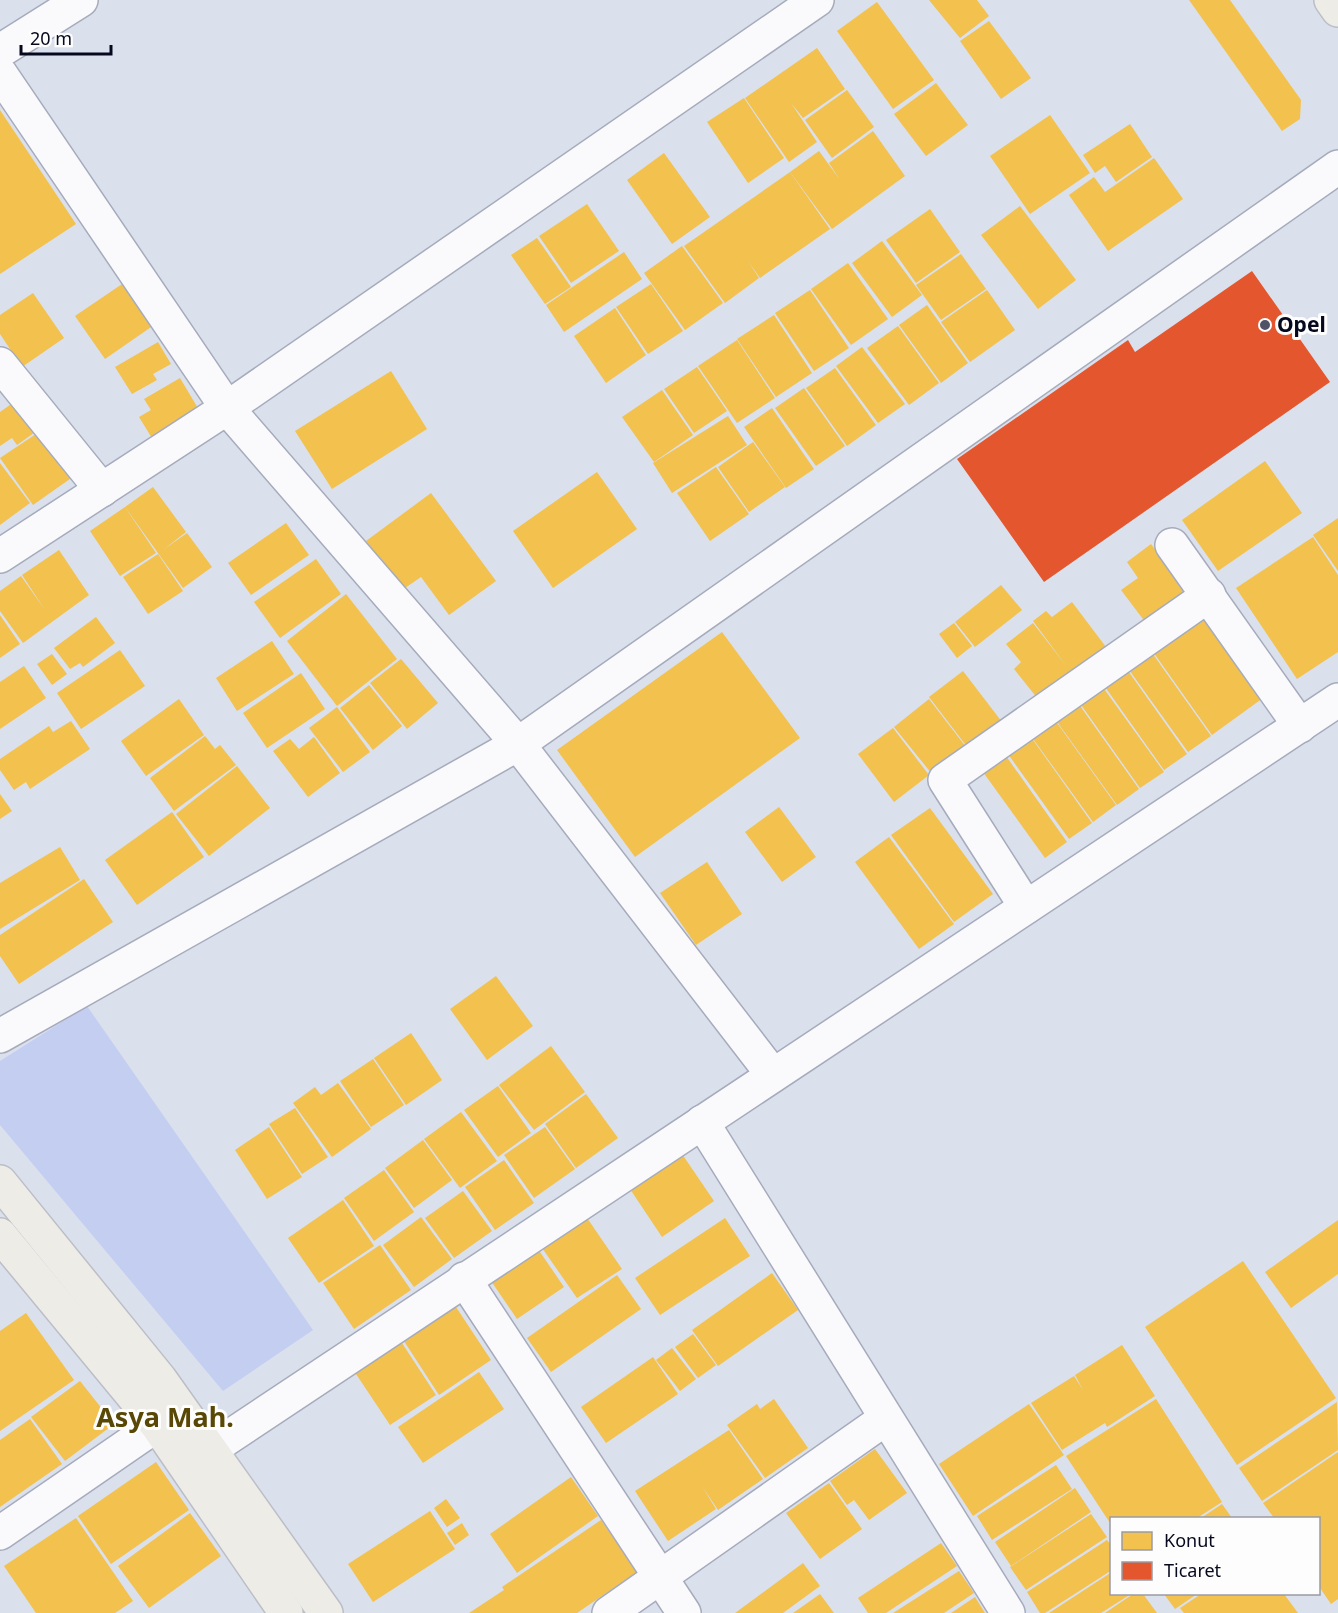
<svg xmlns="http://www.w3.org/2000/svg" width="1338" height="1613" viewBox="0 0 1338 1613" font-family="'Noto Sans',sans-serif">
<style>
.green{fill:#c3cef1}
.homes{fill:#f2c14e}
.shops{fill:#e4572e}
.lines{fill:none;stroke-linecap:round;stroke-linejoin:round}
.minor-casing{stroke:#a6abbc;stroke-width:36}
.major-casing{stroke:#bcbec7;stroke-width:36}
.minor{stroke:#fafafc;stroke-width:33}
.major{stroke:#edece7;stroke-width:33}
.poi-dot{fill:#515466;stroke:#fdfdfd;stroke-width:2}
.labels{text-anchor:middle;stroke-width:6;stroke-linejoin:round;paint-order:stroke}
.poi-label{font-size:21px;font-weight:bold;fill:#06091d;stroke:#fdfdfd;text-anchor:start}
.district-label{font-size:27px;font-weight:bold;fill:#584705;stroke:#fdfdfd}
</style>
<rect width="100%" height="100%" fill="#dbe0ed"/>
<polygon class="green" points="87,1006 313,1330 223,1391 0,1125 0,1061"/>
<g class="homes">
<polygon points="929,0 977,0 989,16 960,38"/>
<polygon points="1189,0 1230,0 1301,100 1300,119 1282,131"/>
<polygon points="877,2 934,80 893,109 837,31"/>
<polygon points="989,21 1031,78 1001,99 960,41"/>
<polygon points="817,48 845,89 803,118 791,103 817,142 789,162 745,98"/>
<polygon points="936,83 968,125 926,156 894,114"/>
<polygon points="847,90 874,127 832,158 805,120"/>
<polygon points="744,98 784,158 748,183 707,122"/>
<polygon points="0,110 76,224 0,274"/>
<polygon points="1050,115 1090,173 1030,214 990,156"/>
<polygon points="1130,124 1152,157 1116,182 1105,166 1095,173 1083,155"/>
<polygon points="873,131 905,176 832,229 790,172 819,151 840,180 829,163"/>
<polygon points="664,153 710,217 672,244 627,180"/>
<polygon points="1154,158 1183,199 1108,251 1069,195 1094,177 1105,192"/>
<polygon points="790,172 830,229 760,278 748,261 759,278 725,303 684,246"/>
<polygon points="587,204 619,251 571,283 539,236"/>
<polygon points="1020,206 1076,280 1038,309 981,235"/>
<polygon points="930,209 960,252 916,283 886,240"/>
<polygon points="537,238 571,287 545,304 511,255"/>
<polygon points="882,241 922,295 892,317 852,263"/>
<polygon points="682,246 723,303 685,330 644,273"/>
<polygon points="624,252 642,279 564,332 546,305"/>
<polygon points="961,254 986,289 941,320 916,285"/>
<polygon points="848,263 888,319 851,345 811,289"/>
<polygon points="125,282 154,325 105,359 75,316"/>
<polygon points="651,284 683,331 648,354 616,307"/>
<polygon points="810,290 849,348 814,371 775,313"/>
<polygon points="987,290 1015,330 970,362 941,322"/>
<polygon points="33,293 64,338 22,367 0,334 0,315"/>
<polygon points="927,305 968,363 941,383 899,325"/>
<polygon points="615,308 646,355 606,383 574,336"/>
<polygon points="774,315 812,373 776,397 737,339"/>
<polygon points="898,326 939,383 909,405 867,348"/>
<polygon points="737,340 775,398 737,423 698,366"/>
<polygon points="158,342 171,364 153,374 157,380 132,394 115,367"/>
<polygon points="862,347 905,404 878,423 836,366"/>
<polygon points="697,367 727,411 694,433 664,389"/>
<polygon points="835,368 876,425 847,446 806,388"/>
<polygon points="391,371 427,429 332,489 295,431"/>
<polygon points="180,378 202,415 155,443 139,417 151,410 144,399"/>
<polygon points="804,388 845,446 816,466 775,408"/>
<polygon points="662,390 693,435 654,462 622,417"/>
<polygon points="17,400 38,430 17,445 12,438 0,446 0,412"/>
<polygon points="772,408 814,469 786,488 744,427"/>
<polygon points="728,416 747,445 672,493 653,463"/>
<polygon points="45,428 77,474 33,505 0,458"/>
<polygon points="753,442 785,487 749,512 718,467"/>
<polygon points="1265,461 1302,513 1218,571 1182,520"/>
<polygon points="0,463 30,503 0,525"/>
<polygon points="716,467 749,514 710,541 677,493"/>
<polygon points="597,472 637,529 553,588 513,531"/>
<polygon points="153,487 186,532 163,550 187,533 212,567 183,588 125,507"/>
<polygon points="431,493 496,581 449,615 421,577 402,590 366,541"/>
<polygon points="125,507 156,553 120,576 90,531"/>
<polygon points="1338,518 1338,571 1313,535"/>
<polygon points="286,523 309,555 251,595 228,563"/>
<polygon points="1313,537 1338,575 1338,652 1297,679 1236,588"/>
<polygon points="1151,544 1190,596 1149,627 1121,590 1138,578 1127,562"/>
<polygon points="59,550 89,595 23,643 0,611 0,591 21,576 45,610 22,575"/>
<polygon points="158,554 183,591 148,614 123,577"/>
<polygon points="316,559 341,594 280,638 254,602"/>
<polygon points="1001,585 1022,610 975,647 955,622"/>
<polygon points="346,594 397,659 337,706 287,641"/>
<polygon points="1072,602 1106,647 1038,699 1014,669 1021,662 1006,644 1033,623 1067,667 1033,621 1046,611 1052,617"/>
<polygon points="1202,613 1263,698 1212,735 1151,649"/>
<polygon points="0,615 20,644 0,658"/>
<polygon points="96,617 115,643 83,667 80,663 70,669 54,648"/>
<polygon points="954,623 972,646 957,658 939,634"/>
<polygon points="722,632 800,738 635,857 557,750"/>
<polygon points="272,641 294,674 237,711 216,678"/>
<polygon points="120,650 145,686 81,729 57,693"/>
<polygon points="1150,650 1211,736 1188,752 1127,667"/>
<polygon points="52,654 67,674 52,685 37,664"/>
<polygon points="401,659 438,703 407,729 370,683"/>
<polygon points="24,666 46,698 0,729 0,682"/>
<polygon points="1126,668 1187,754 1164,770 1103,684"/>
<polygon points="963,671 1002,722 968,748 929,697"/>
<polygon points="301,673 325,709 267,748 243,713"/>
<polygon points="369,685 402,726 373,750 340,708"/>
<polygon points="1102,686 1164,772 1140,788 1079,702"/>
<polygon points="179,699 204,735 146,776 121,741"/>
<polygon points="929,699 966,747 932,774 894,727"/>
<polygon points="1078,703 1139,789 1117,805 1055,719"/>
<polygon points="337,707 370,752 343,772 309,728"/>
<polygon points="1055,720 1116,805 1093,822 1031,736"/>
<polygon points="71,721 90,749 30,789 26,782 14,790 0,770 0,759 49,726 53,732"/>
<polygon points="893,728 929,775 894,802 858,754"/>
<polygon points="205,736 215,749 220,745 236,765 174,811 150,778"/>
<polygon points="314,737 340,773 308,797 273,751 290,739 299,749"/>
<polygon points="1031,737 1092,823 1069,839 1008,754"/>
<polygon points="1006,756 1067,842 1045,858 983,772"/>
<polygon points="237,766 270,808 209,856 176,814"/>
<polygon points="0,794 12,811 0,819"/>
<polygon points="779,807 816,857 782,882 745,832"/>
<polygon points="930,808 993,894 954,922 891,835"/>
<polygon points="172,812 204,857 137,905 105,860"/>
<polygon points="889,837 954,924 919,949 855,862"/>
<polygon points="60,847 80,880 0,929 0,883"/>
<polygon points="707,862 742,914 696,945 660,893"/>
<polygon points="84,879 113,922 19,984 0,956 0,935"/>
<polygon points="496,976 533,1026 487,1060 450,1009"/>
<polygon points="411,1033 442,1080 406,1105 374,1058"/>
<polygon points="551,1046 585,1092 534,1130 499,1085"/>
<polygon points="373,1059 404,1105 371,1127 340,1081"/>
<polygon points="338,1083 371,1129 332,1157 293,1103 315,1087 321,1095"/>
<polygon points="498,1086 531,1133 498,1157 464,1110"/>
<polygon points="586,1094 618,1138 576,1168 545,1124"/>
<polygon points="295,1108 328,1157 302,1174 269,1124"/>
<polygon points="461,1112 497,1161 460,1188 424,1139"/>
<polygon points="269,1127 302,1177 267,1199 235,1150"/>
<polygon points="545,1127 575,1169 534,1198 504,1155"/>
<polygon points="423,1140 452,1180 414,1208 385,1168"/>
<polygon points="682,1154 714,1201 662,1237 630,1189"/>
<polygon points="504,1160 534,1203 495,1230 465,1187"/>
<polygon points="384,1170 414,1212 374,1241 344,1198"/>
<polygon points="463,1191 492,1231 454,1258 425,1218"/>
<polygon points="343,1200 374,1246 319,1283 288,1238"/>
<polygon points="585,1215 622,1269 577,1298 540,1245"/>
<polygon points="421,1217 452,1259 414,1287 383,1245"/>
<polygon points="725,1218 750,1256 660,1315 635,1278"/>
<polygon points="1338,1220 1338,1274 1291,1308 1265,1272"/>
<polygon points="380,1245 411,1290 354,1329 323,1283"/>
<polygon points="538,1249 564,1287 517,1319 491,1281"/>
<polygon points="1243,1261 1336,1398 1237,1465 1145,1327"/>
<polygon points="772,1273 798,1310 718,1366 692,1330"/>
<polygon points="617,1275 641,1309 551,1372 527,1338"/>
<polygon points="454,1304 491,1360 439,1395 402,1338"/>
<polygon points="26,1313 74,1380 0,1431 0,1331"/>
<polygon points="693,1334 716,1365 698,1378 675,1347"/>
<polygon points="400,1340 436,1395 390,1425 354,1371"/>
<polygon points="1122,1345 1155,1396 1107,1427 1105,1423 1062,1450 1031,1403 1074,1376 1083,1390 1075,1375"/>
<polygon points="672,1348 696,1379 680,1391 656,1360"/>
<polygon points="653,1357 678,1394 606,1443 581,1407"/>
<polygon points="479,1372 504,1409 423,1463 398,1427"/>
<polygon points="80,1381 114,1424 65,1461 31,1417"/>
<polygon points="774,1399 808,1448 765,1478 727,1425 757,1404 760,1409"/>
<polygon points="1156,1399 1222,1502 1197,1518 1112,1518 1112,1526 1066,1456"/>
<polygon points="1337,1402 1338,1450 1262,1501 1239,1468"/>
<polygon points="1029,1404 1064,1455 973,1516 939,1464"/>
<polygon points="30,1419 62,1464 0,1507 0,1440"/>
<polygon points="729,1430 763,1479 718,1510 702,1486 716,1509 668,1541 635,1491"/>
<polygon points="875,1449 907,1493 869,1520 854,1500 847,1505 830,1481"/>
<polygon points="1338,1452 1338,1599 1331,1604 1318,1585 1318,1518 1274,1518 1263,1503"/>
<polygon points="156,1462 189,1510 111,1564 78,1516"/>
<polygon points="1056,1465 1072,1489 992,1540 977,1516"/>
<polygon points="571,1477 598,1516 517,1573 490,1534"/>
<polygon points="829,1483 862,1529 820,1559 786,1513"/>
<polygon points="1075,1488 1091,1512 1011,1566 995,1542"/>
<polygon points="446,1499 460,1518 447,1527 434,1508"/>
<polygon points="1222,1504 1232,1518 1201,1518"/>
<polygon points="430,1511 455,1549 373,1602 348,1564"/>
<polygon points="190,1513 221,1556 149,1608 118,1566"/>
<polygon points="1091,1514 1107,1537 1026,1590 1010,1567"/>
<polygon points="76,1518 133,1601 115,1613 36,1613 4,1566"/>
<polygon points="601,1520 637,1572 577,1613 469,1613 504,1590 502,1587"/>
<polygon points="462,1523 469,1535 455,1545 447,1533"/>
<polygon points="1107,1540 1112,1546 1112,1570 1045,1613 1040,1613 1027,1592"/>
<polygon points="941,1543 957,1566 886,1613 868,1613 858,1598"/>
<polygon points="803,1563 820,1586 783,1613 735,1613"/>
<polygon points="959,1571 974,1593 944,1613 893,1613"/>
<polygon points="1112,1572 1112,1594 1131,1594 1101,1613 1049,1613"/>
<polygon points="820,1594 834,1613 793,1613"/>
<polygon points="1133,1594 1143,1594 1157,1613 1105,1613"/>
<polygon points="1164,1594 1197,1594 1175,1609"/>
<polygon points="1201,1594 1284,1594 1298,1613 1184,1613 1180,1608"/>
<polygon points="975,1597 985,1613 951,1613"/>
</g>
<polygon class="shops" points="1252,271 1330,382 1044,582 957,459 1128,340 1135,352"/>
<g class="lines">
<defs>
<g id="minor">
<polyline points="0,51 81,0"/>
<polyline points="0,73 227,408 518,744 773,1075"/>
<polyline points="0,364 102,490"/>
<polyline points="1172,545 1300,726"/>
<polyline points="0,556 227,408 817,0"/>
<polyline points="1026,907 945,780 1209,595"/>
<polyline points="0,1036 518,744 1338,167"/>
<polyline points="702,1122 1008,1613"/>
<polyline points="464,1279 684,1613"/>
<polyline points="211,1449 1338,700"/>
<polyline points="0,1533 157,1425"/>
<polyline points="609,1613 885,1419"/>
</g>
<g id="major">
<polyline points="1331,0 1338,10"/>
<polyline points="0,1182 160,1379 326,1613"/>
<polyline points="0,1235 157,1425 286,1613"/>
</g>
</defs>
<use href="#minor" class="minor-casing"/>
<use href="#major" class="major-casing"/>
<use href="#minor" class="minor"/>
<use href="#major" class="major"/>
</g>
<circle class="poi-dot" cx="1265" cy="325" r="6"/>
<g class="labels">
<g class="poi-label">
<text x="1277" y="332">Opel</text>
</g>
<g class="district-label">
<text x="165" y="1427">Asya Mah.</text>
</g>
</g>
<rect x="1110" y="1517" width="210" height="78" fill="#fdfdfd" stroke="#9a9ba3" stroke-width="1.5"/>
<rect x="1122" y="1532" width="30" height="18" fill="#f2c14e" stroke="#9a9ba3" stroke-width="1.5"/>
<text x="1164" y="1547" font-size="18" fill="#06091d">Konut</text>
<rect x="1122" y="1562" width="30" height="18" fill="#e4572e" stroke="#9a9ba3" stroke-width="1.5"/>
<text x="1164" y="1577" font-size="18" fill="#06091d">Ticaret</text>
<path d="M21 45v9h90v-9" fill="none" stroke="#06091d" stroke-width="3"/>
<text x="30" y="45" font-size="18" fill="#06091d" stroke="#fdfdfd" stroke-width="4.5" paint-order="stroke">20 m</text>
</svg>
